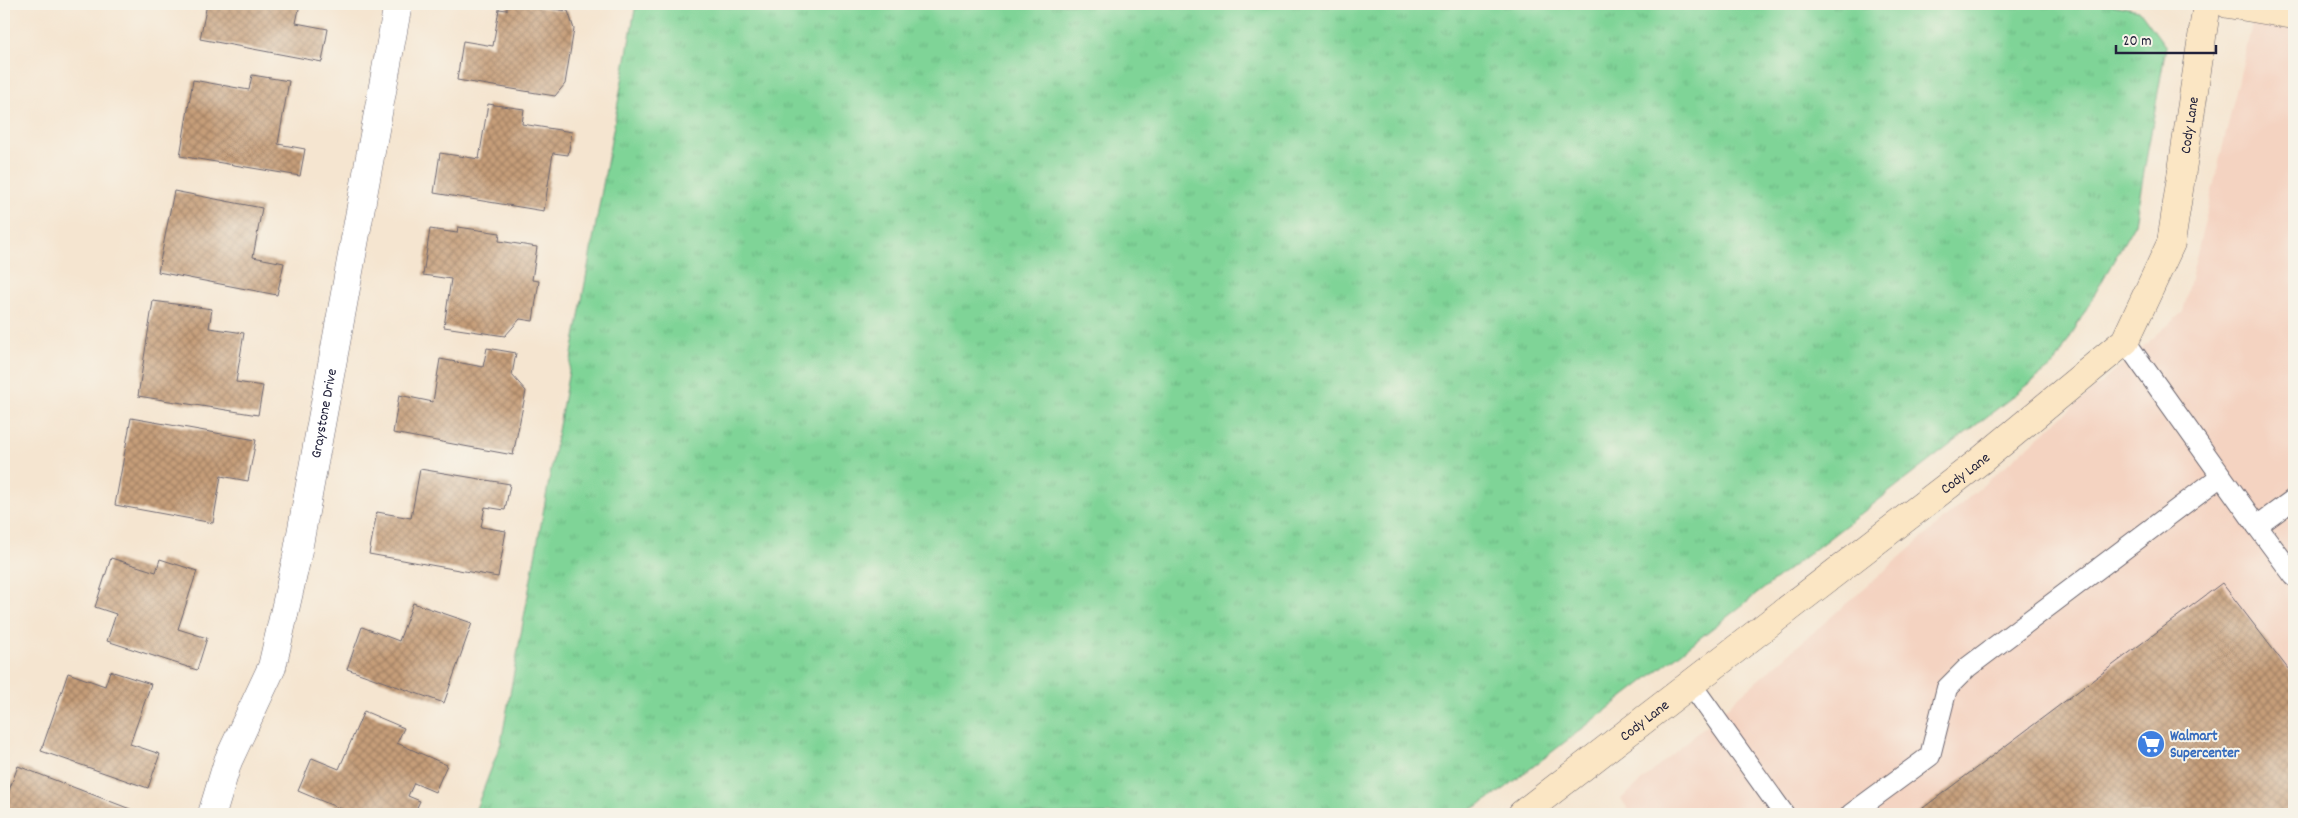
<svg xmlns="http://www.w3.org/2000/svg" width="2298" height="818" viewBox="0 0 2298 818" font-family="Dekko,sans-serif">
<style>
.built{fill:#f4d3c1}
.grass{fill:url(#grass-tufts);stroke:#507b69}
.building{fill:url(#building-cross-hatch)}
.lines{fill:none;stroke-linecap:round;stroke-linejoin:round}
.lane-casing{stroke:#6c666f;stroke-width:22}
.street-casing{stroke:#6c666f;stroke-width:29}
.secondary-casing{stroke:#6c666f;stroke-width:29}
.lane{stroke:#fff;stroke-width:20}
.street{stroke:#fff;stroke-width:28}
.secondary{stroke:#fbe6c4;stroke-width:28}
.labels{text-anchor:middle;stroke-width:4;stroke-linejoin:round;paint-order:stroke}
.street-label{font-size:15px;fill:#22223b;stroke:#f7f3e8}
.shop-label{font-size:15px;font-weight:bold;fill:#366cbe;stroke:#f7f3e8;text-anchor:start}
</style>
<defs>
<pattern id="grass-tufts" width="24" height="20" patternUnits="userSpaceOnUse" patternTransform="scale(1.25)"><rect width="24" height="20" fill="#7fd497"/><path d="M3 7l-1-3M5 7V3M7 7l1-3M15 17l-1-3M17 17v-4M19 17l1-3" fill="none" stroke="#6db683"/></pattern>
<pattern id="building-cross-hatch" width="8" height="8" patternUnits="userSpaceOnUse" patternTransform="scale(1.25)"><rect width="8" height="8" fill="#c69e79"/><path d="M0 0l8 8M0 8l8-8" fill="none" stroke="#a08064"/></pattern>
</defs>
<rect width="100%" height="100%" fill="#f7f3e8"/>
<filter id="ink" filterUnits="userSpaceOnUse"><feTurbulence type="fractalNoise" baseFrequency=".02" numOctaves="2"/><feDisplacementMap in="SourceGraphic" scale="10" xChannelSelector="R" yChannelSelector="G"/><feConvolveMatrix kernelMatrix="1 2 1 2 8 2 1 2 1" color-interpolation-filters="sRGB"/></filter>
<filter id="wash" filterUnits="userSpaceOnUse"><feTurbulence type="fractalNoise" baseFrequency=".0096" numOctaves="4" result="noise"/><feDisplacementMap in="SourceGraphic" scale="20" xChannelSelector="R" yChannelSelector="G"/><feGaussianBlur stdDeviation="1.12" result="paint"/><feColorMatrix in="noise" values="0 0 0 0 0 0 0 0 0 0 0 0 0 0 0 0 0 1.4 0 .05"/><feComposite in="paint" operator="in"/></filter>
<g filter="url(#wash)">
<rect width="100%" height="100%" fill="#f5e5d0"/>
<polygon class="built" points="2257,4 2294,4 2294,814 1632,814 1621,799 2183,312"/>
<polygon class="grass" points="636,4 2107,4 2139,10 2166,47 2135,223 2055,364 1504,789 1465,814 474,814 501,743"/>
<g id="blocks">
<g class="building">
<polygon points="207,4 300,4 296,23 328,29 322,62 200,39"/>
<polygon points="507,4 538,4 538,7 568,11 574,29 565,84 555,96 457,80 463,41 493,46 499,9 507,10"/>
<polygon points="252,75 289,81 278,144 305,149 300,176 180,156 193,80 249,90"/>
<polygon points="488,104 524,109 522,124 572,132 568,155 553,153 544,211 434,193 440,153 479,159"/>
<polygon points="174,191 262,208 253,257 284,263 277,295 158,272"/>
<polygon points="458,227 500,233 499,241 537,247 532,280 539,281 533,321 520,319 505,336 444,327 451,279 423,275 430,229 457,233"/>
<polygon points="153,301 212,309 209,328 244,333 236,382 263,386 258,415 138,396"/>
<polygon points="487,348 516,353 512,375 526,391 513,455 393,433 399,395 433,402 440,359 483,367"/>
<polygon points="131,418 256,440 248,481 221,476 213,523 115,505"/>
<polygon points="420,469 510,484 505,510 485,507 481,527 506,531 498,577 369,554 377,512 411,518"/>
<polygon points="111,558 156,572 160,559 197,571 178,629 207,638 197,670 107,641 116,614 95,607"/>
<polygon points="2222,583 2292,674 2294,672 2294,814 1915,814"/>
<polygon points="413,603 472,623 444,703 347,669 362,627 399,641"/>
<polygon points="110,671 151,684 130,744 160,754 148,788 41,751 68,673 105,686"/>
<polygon points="364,711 404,728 397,743 447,765 435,792 414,783 408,796 420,801 414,814 353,814 298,791 312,758 339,769"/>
<polygon points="18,766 138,812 137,814 4,814 4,804"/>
</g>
</g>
</g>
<g filter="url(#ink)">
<use href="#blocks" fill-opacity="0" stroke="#6c666f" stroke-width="1"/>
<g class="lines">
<defs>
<g id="lane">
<polyline points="2125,341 2257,526 2294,499"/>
<polyline points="2257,526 2294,576"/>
<polyline points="1691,684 1784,814"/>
<polyline points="1851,814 1930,756 1947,688 1968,667 2221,476"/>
</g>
<g id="street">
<path id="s1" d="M212,814l16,-53 44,-94 24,-106 102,-557"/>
</g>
<g id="secondary">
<polyline points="2228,4 2294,15"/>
<path id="s2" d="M1522,814l458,-353 145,-120 46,-98 36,-239"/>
</g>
</defs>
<use href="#lane" class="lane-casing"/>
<use href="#street" class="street-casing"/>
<use href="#secondary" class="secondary-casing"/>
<use href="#lane" class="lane"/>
<use href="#street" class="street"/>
<use href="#secondary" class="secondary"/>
</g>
</g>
<defs>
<symbol id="supermarket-disc" viewBox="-11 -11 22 22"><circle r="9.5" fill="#3f7fe0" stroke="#f7f3e8"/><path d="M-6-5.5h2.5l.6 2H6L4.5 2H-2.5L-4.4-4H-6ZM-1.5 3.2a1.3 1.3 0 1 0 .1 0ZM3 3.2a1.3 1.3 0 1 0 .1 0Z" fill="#fff"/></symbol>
</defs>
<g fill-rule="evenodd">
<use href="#supermarket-disc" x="2135" y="728" width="32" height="32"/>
</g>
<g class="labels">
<g class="street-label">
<text dy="5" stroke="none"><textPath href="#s2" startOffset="994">Cody Lane</textPath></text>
<text dy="5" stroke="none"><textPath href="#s1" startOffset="418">Graystone Drive</textPath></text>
<text dy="5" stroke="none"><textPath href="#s2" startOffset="559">Cody Lane</textPath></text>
<text dy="5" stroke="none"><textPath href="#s2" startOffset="154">Cody Lane</textPath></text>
</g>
<g class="shop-label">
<text x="2170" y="740">Walmart<tspan x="2170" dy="17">Supercenter</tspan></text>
</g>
</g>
<rect width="2298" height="818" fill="none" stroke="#f7f3e8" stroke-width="20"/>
<path d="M2116 45v8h100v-8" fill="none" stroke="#22223b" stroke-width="2.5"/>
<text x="2123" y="45" font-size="15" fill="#22223b" stroke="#f7f3e8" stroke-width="4" paint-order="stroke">20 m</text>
</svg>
